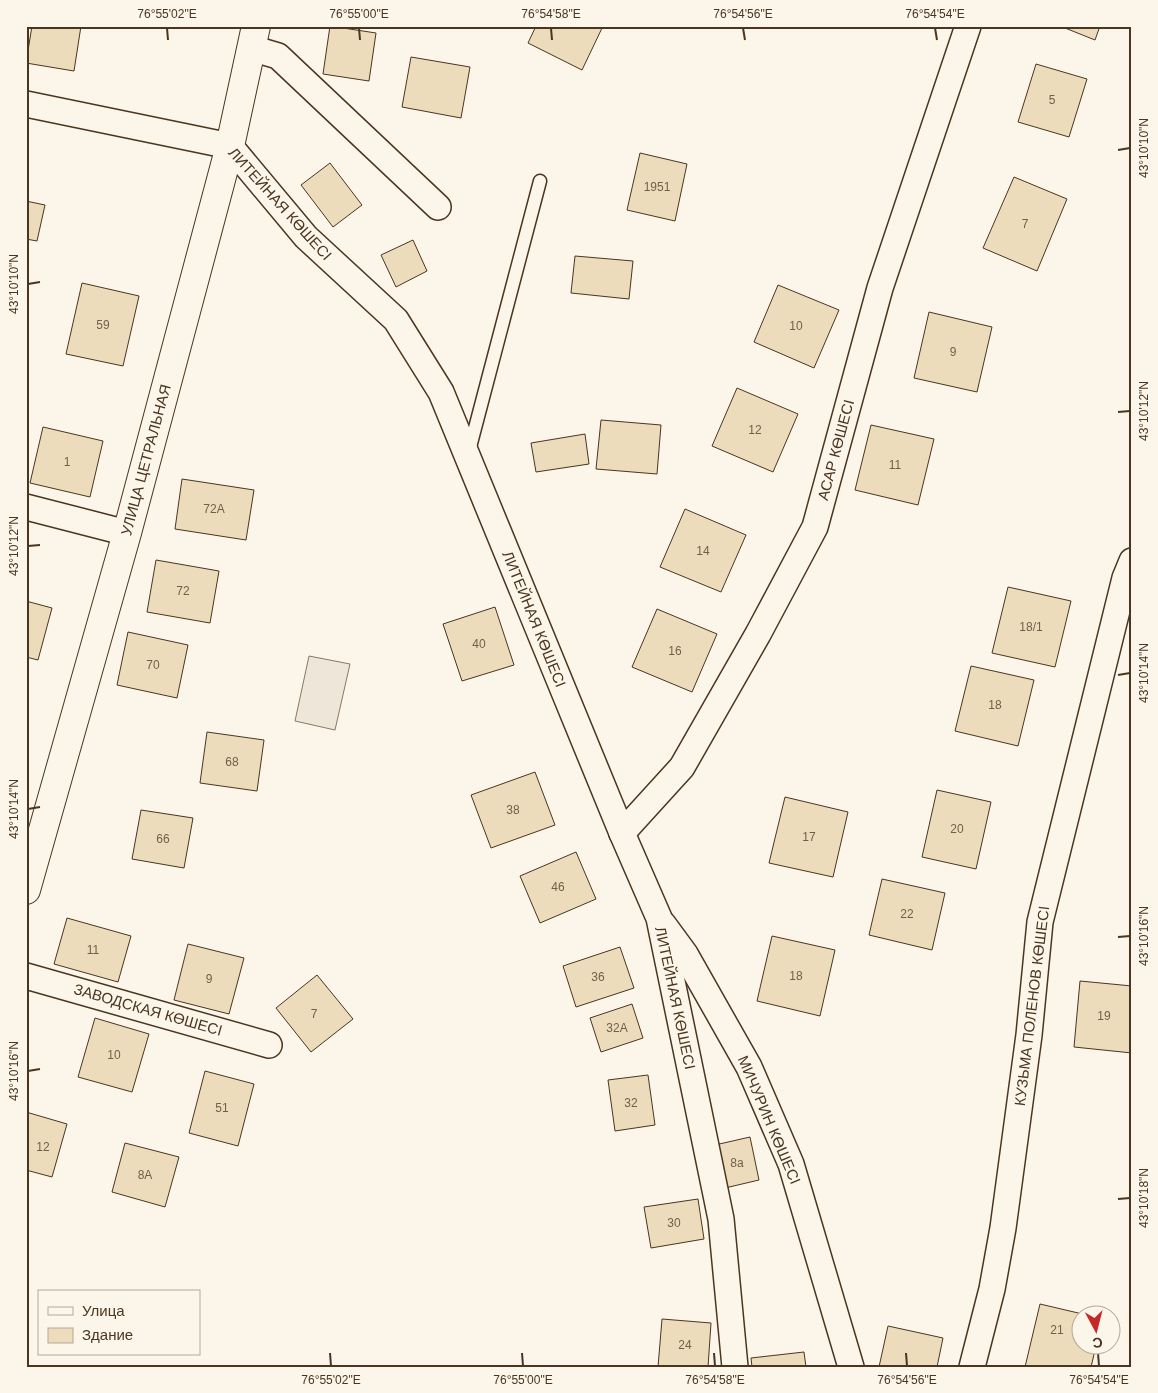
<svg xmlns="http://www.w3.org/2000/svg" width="1158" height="1393" viewBox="0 0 1158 1393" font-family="Helvetica,sans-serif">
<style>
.green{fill:#ede6d9;stroke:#887966}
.building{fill:#ecdcbc;stroke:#4a3520}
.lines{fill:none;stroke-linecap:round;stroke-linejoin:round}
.lane-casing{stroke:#4a3520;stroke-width:15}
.street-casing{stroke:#4a3520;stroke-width:28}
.secondary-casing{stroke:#4a3520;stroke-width:30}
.lane{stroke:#fbf6e9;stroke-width:12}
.street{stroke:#fbf6e9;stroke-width:25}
.secondary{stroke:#fbf6e9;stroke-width:28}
.ticks{fill:none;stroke:#4a3520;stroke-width:2}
.labels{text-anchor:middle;stroke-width:4;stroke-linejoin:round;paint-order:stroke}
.number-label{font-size:12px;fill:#725f47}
.street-label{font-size:15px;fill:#4a3520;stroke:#fbf6e9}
.neatline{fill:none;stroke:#4a3520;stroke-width:2}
.ticks-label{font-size:12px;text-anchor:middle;fill:#4a3520}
</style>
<rect width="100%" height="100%" fill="#fbf6e9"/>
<polygon class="green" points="309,656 350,664 335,730 295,721"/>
<g class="building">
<polygon points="32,26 81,26 74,71 26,63"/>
<polygon points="330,26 376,33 369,81 323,74"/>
<polygon points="536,26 603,26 582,70 528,43"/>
<polygon points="1060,26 1100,26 1095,40"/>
<polygon points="411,57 470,67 461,118 402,107"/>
<polygon points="1036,64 1087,79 1069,137 1018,122"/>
<polygon points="640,153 687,164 675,221 627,210"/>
<polygon points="330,163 362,205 333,227 301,185"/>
<polygon points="1014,177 1067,199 1037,271 983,248"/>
<polygon points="26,201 45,205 37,241 26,239"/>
<polygon points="413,240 427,271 396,287 381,255"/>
<polygon points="575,256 633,261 629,299 571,293"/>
<polygon points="82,283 139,296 123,366 66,354"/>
<polygon points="778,285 839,310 814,368 754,342"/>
<polygon points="929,312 992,327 977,392 914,378"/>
<polygon points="737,388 798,414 773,472 712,446"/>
<polygon points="601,420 661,425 657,474 596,469"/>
<polygon points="871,425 934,439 918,505 855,490"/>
<polygon points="43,427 103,441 90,497 30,483"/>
<polygon points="585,434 589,464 536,472 531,443"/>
<polygon points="182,479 254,490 246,540 175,529"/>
<polygon points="685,509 746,535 721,592 660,567"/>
<polygon points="156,560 219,571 210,623 147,612"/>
<polygon points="1008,587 1071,601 1055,667 992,653"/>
<polygon points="26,601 52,608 38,660 26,657"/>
<polygon points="495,607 514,665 462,681 443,624"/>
<polygon points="657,609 717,634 692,692 632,667"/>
<polygon points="128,632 188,645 177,698 117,685"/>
<polygon points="971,666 1034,680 1018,746 955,731"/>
<polygon points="207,732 264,740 257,791 200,783"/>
<polygon points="535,772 555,825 491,848 471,795"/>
<polygon points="937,790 991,802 976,869 922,857"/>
<polygon points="785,797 848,812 833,877 769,863"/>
<polygon points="141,810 193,818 184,868 132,859"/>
<polygon points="576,852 596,899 540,923 520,876"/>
<polygon points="882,879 945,893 932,950 869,935"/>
<polygon points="67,918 131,936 118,982 54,964"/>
<polygon points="772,936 835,950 820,1016 757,1001"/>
<polygon points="188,944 244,958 229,1014 174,1000"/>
<polygon points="620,947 634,988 576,1007 563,966"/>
<polygon points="317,975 353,1019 311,1052 276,1008"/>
<polygon points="1080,981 1132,986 1132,1053 1074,1047"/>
<polygon points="632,1004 643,1038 601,1052 590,1018"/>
<polygon points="95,1018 149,1034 132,1092 78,1077"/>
<polygon points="205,1071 254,1084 238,1146 189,1133"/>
<polygon points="648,1075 655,1125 615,1131 608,1080"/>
<polygon points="26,1112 67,1124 52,1177 26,1170"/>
<polygon points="750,1137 759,1180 725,1188 715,1145"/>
<polygon points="125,1143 179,1157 165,1207 112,1192"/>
<polygon points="698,1199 704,1239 651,1248 644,1207"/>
<polygon points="1040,1304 1091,1316 1080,1316 1080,1346 1096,1346 1091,1367 1025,1367"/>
<polygon points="662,1319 711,1323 708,1367 658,1367"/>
<polygon points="888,1326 943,1338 937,1367 879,1367"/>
<polygon points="804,1352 806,1367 752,1367 751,1358"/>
</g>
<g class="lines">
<defs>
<polyline id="lane" points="469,451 540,181"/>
<g id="street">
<polyline points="251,48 278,56 438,207"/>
<polyline points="26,104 230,146 306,237 396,320 441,392 622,833 659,918 721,1219 735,1367"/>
<polyline points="26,507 127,533"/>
<polyline points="622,833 682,767 758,634 815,527 880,288 968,26"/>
<polyline points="663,924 685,954 749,1067 791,1164 851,1367"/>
<polyline points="26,976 269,1045"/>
<polyline points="972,1367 992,1289 1003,1228 1029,1035 1040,922 1125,578 1132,561"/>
</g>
<polyline id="secondary" points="26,890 127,533 230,146 256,26"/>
</defs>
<use href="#lane" class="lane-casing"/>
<use href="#street" class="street-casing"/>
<use href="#secondary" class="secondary-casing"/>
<use href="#lane" class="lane"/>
<use href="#street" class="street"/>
<use href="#secondary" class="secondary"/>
</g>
<path class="ticks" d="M167,28l1,12M359,28l1,12M551,28l1,12M743,28l2,12M935,28l2,12M1118,150l12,-2M28,284l12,-2M1118,412l12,-1M28,546l12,-1M1118,675l12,-2M28,809l12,-2M1118,937l12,-1M28,1071l12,-2M1118,1199l12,-1M330,1353l1,13M522,1353l1,13M714,1353l1,13M906,1353l1,13M1098,1353l1,13"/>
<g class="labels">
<g class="number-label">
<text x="1052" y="104">5</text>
<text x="657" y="191">1951</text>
<text x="1025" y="228">7</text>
<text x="103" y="329">59</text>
<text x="796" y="330">10</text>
<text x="953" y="356">9</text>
<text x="755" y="434">12</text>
<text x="67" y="466">1</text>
<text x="895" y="469">11</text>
<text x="214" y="513">72А</text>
<text x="703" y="555">14</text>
<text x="183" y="595">72</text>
<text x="1031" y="631">18/1</text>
<text x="479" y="648">40</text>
<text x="675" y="655">16</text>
<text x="153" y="669">70</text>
<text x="995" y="709">18</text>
<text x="232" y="766">68</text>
<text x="513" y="814">38</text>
<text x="957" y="833">20</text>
<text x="809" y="841">17</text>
<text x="163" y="843">66</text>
<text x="558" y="891">46</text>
<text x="907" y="918">22</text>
<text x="93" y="954">11</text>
<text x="796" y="980">18</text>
<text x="598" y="981">36</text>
<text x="209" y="983">9</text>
<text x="314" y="1018">7</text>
<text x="1104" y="1020">19</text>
<text x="617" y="1032">32А</text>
<text x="114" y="1059">10</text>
<text x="631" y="1107">32</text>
<text x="222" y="1112">51</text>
<text x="43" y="1151">12</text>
<text x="737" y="1167">8а</text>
<text x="145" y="1179">8А</text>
<text x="674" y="1227">30</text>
<text x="1057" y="1334">21</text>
<text x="685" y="1349">24</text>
</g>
<g class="street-label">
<text transform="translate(280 204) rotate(48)" y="5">ЛИТЕЙНАЯ КӨШЕСІ</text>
<text transform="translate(836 450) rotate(-75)" y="5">АСАР КӨШЕСІ</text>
<text transform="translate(146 460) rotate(-75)" y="5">УЛИЦА ЦЕТРАЛЬНАЯ</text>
<text transform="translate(534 619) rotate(68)" y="5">ЛИТЕЙНАЯ КӨШЕСІ</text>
<text transform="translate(675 998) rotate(78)" y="5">ЛИТЕЙНАЯ КӨШЕСІ</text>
<text transform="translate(1032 1006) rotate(-83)" y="5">КУЗЬМА ПОЛЕНОВ КӨШЕСІ</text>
<text transform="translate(148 1010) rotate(16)" y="5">ЗАВОДСКАЯ КӨШЕСІ</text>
<text transform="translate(769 1120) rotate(67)" y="5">МИЧУРИН КӨШЕСІ</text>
</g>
</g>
<rect width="1158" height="1393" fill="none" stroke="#fbf6e9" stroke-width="55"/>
<rect x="38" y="1290" width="162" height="65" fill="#fbf6e9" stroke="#b4a999"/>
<rect x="48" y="1307" width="25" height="8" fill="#fbf6e9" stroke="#b4a999"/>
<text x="82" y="1316" font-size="15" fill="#4a3520">Улица</text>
<rect x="48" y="1328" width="25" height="15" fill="#ecdcbc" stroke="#b4a999"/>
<text x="82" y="1340" font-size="15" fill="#4a3520">Здание</text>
<g transform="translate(1096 1330) rotate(173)"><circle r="24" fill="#fbf6e9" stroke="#b4a999"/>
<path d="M0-4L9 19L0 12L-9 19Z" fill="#c62828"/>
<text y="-8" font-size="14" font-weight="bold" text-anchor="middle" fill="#4a3520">С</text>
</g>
<rect x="28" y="28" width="1102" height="1338" class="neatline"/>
<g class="ticks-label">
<text x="167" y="18">76°55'02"E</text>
<text x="359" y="18">76°55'00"E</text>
<text x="551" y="18">76°54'58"E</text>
<text x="743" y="18">76°54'56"E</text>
<text x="935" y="18">76°54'54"E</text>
<text transform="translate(1144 148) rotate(-90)" y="4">43°10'10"N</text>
<text transform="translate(14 284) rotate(-90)" y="4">43°10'10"N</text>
<text transform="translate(1144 411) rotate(-90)" y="4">43°10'12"N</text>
<text transform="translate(14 546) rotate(-90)" y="4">43°10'12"N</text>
<text transform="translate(1144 673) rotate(-90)" y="4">43°10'14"N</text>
<text transform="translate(14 809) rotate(-90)" y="4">43°10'14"N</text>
<text transform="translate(1144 936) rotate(-90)" y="4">43°10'16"N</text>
<text transform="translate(14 1071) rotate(-90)" y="4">43°10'16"N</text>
<text transform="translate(1144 1198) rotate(-90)" y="4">43°10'18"N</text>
<text x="331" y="1384">76°55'02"E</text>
<text x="523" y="1384">76°55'00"E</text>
<text x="715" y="1384">76°54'58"E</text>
<text x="907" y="1384">76°54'56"E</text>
<text x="1099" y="1384">76°54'54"E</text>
</g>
</svg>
